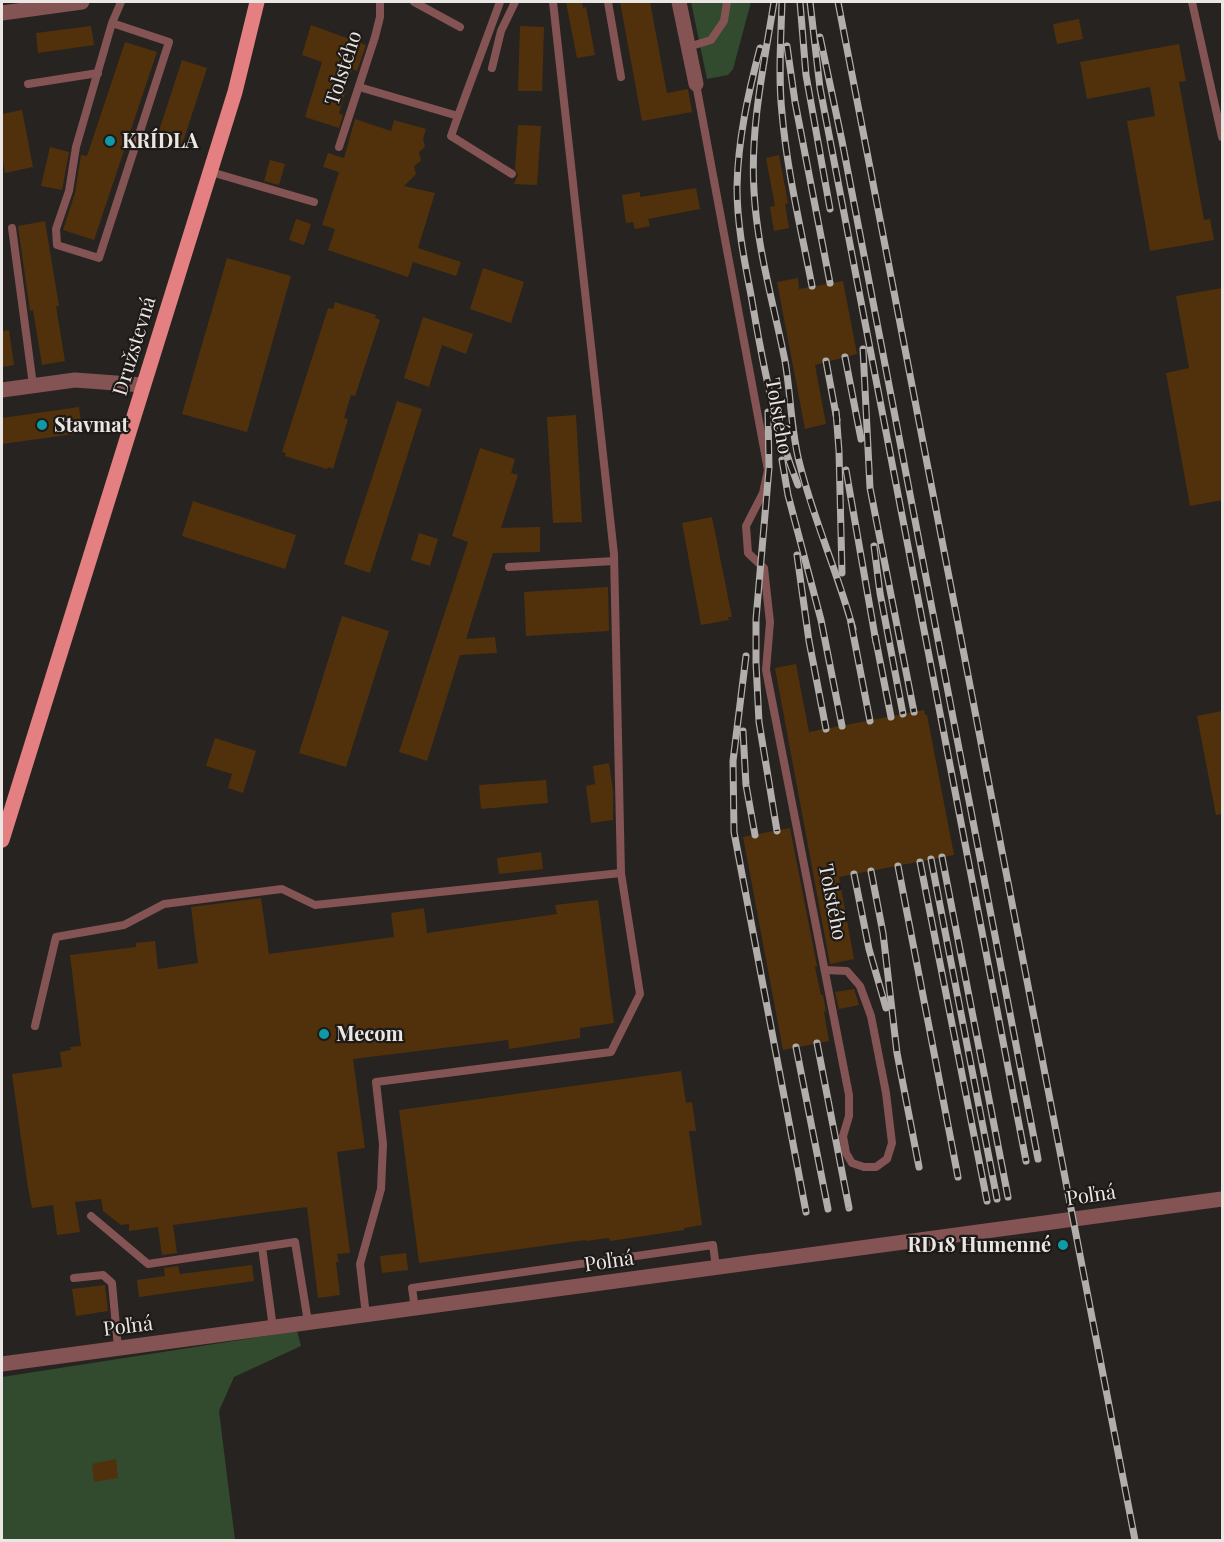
<svg xmlns="http://www.w3.org/2000/svg" width="1224" height="1542" viewBox="0 0 1224 1542" font-family="'Playfair Display',serif">
<style>
.green{fill:#324b2e}
.building{fill:#51310b}
.lines{fill:none;stroke-linecap:round;stroke-linejoin:round}
.service{stroke:#845353;stroke-width:8}
.minor{stroke:#845353;stroke-width:15}
.primary{stroke:#e48081;stroke-width:15}
.rail-casing{stroke:#b2aeac;stroke-width:7}
.rail{stroke:#1d1a17;stroke-width:4.5;stroke-dasharray:14;stroke-linecap:butt}
.culture-dot{fill:#0f9aa8;stroke:#1d1a17;stroke-width:2}
.labels{text-anchor:middle;stroke-width:4.5;stroke-linejoin:round;paint-order:stroke}
.street-label{font-size:20px;fill:#e9e6e4;stroke:#1d1a17}
.poi-label{font-size:20px;font-weight:bold;fill:#e9e6e4;stroke:#1d1a17;text-anchor:start}
</style>
<rect width="100%" height="100%" fill="#272320"/>
<g class="green">
<polygon points="691,2 751,2 733,69 728,75 707,79"/>
<polygon points="297,1331 301,1346 234,1377 219,1411 235,1540 2,1540 2,1377"/>
</g>
<g class="building">
<polygon points="566,2 582,2 583,8 586,7 595,55 577,58"/>
<polygon points="620,2 650,2 667,93 688,89 692,112 642,121"/>
<polygon points="1079,19 1083,39 1057,44 1053,24"/>
<polygon points="311,25 366,45 357,71 352,69 339,113 343,115 339,128 305,117 322,62 302,55"/>
<polygon points="91,26 94,45 38,53 36,33"/>
<polygon points="520,26 544,27 542,91 518,91"/>
<polygon points="125,42 157,52 94,240 63,230 75,193 81,155 87,156"/>
<polygon points="1179,44 1186,81 1179,82 1204,220 1210,219 1214,240 1150,251 1127,121 1155,116 1150,87 1087,99 1080,62"/>
<polygon points="182,60 207,68 182,145 157,137"/>
<polygon points="22,110 33,167 5,173 2,154 2,114"/>
<polygon points="355,119 391,131 394,120 426,129 423,139 425,147 419,152 421,161 414,166 416,174 404,186 435,193 418,248 461,262 456,276 413,262 408,277 328,250 335,229 322,225 339,172 323,167 328,153 344,158"/>
<polygon points="518,125 541,126 537,185 514,184 518,175 515,169"/>
<polygon points="50,147 69,152 62,190 41,186"/>
<polygon points="779,155 788,203 785,204 789,228 774,231 770,207 775,206 766,158"/>
<polygon points="270,160 285,164 279,185 264,181"/>
<polygon points="696,188 700,209 648,219 650,226 635,229 633,222 626,223 622,195 640,192 640,197"/>
<polygon points="296,219 311,224 304,245 289,240"/>
<polygon points="45,221 59,306 56,306 65,361 42,365 33,310 30,311 18,226"/>
<polygon points="227,258 291,276 247,432 182,414"/>
<polygon points="483,268 524,282 511,323 470,309"/>
<polygon points="798,278 799,289 843,281 857,354 815,365 826,424 805,429 777,282"/>
<polygon points="1222,288 1222,500 1190,506 1166,373 1189,368 1176,296"/>
<polygon points="335,302 376,315 375,318 380,320 355,396 351,395 344,418 348,419 333,469 328,467 327,469 285,456 286,453 282,452 328,308 333,309"/>
<polygon points="423,317 473,334 466,354 442,345 429,387 404,378"/>
<polygon points="9,330 14,365 2,367 2,331"/>
<polygon points="397,401 422,409 370,573 344,564"/>
<polygon points="79,407 81,423 95,423 96,431 2,444 2,418"/>
<polygon points="576,415 582,522 553,523 547,417"/>
<polygon points="480,448 515,459 511,473 518,475 501,528 540,527 540,552 493,553 466,639 495,637 497,653 460,655 427,761 399,752 468,542 452,536"/>
<polygon points="193,501 296,535 285,569 182,536"/>
<polygon points="712,517 732,617 728,617 729,620 701,625 682,523"/>
<polygon points="419,533 438,539 430,566 411,560"/>
<polygon points="608,587 609,631 526,636 524,592"/>
<polygon points="342,616 389,631 346,767 299,753"/>
<polygon points="796,664 809,732 924,710 925,715 927,715 954,855 839,877 854,959 830,964 775,668"/>
<polygon points="1222,711 1222,814 1216,815 1197,716"/>
<polygon points="215,738 256,751 243,793 228,788 232,774 206,766"/>
<polygon points="609,763 613,791 613,820 591,823 586,786 595,784 593,766"/>
<polygon points="546,780 548,803 481,809 479,785"/>
<polygon points="790,828 817,966 815,967 821,995 823,995 826,1011 824,1012 829,1041 783,1050 743,837"/>
<polygon points="541,852 543,869 499,874 497,858"/>
<polygon points="261,898 269,954 394,937 391,913 424,908 427,933 557,914 555,905 598,900 614,1023 580,1028 580,1038 509,1049 508,1040 353,1059 365,1148 337,1152 350,1253 337,1254 339,1262 336,1262 340,1295 318,1298 307,1207 173,1225 177,1253 162,1255 158,1227 129,1231 129,1224 121,1225 103,1211 101,1199 75,1202 80,1232 57,1235 53,1205 32,1208 28,1188 12,1074 62,1067 60,1052 71,1050 70,1047 81,1046 70,955 136,947 136,943 155,941 158,969 198,963 191,907"/>
<polygon points="854,989 859,1005 839,1009 835,992"/>
<polygon points="681,1071 686,1103 692,1102 696,1131 689,1131 702,1225 684,1228 684,1230 610,1241 609,1238 585,1241 585,1240 419,1263 399,1110"/>
<polygon points="406,1253 408,1270 382,1273 380,1256"/>
<polygon points="252,1265 254,1281 139,1297 137,1280 165,1276 164,1268 178,1266 180,1274"/>
<polygon points="105,1285 108,1311 76,1316 72,1289"/>
<polygon points="116,1459 118,1478 94,1482 92,1464"/>
</g>
<g class="lines">
<g class="service">
<polyline points="414,2 460,27"/>
<polyline points="608,2 621,77"/>
<polyline points="1192,2 1222,137"/>
<polyline points="112,23 169,42 99,258 57,245 56,229 69,191 76,147 112,23 121,2"/>
<polyline points="688,47 711,40 724,21 727,2"/>
<polyline points="492,68 501,31 515,2"/>
<polyline points="28,84 98,73"/>
<polyline points="696,84 768,470 763,493 746,526 748,553 764,568 770,622 766,670 849,1095 849,1116 843,1136 846,1153 852,1163 864,1167 876,1167 887,1159 892,1143 886,1093 871,1016 860,986 847,971 825,970"/>
<polyline points="359,87 458,116 500,2"/>
<polyline points="458,116 451,136 512,174"/>
<polyline points="339,147 375,37 380,17 380,2"/>
<polyline points="211,172 314,202"/>
<polyline points="12,228 33,385"/>
<polyline points="509,567 614,561"/>
<polyline points="35,1026 56,937 124,925 164,904 282,889 315,905 621,873"/>
<polyline points="91,1216 148,1264 295,1242 308,1322"/>
<polyline points="262,1247 273,1328"/>
<polyline points="74,1278 103,1275 112,1283 118,1348"/>
<polyline points="415,1309 412,1288 713,1245 716,1267"/>
<polyline points="366,1315 360,1264 381,1189 383,1144 376,1082 611,1052 640,994 621,873 614,554 553,2"/>
</g>
<g class="minor">
<polyline points="679,2 696,84"/>
<polyline points="2,13 82,2"/>
<polyline points="2,390 75,380 143,385"/>
<polyline points="2,1364 1222,1199"/>
</g>
<polyline class="primary" points="2,840 235,92 257,2"/>
<defs>
<g id="rail">
<path d="M774,2c-10,62 -24,126 -20,189 3,58 20,114 31,170 6,34 6,72 15,104 14,56 38,108 53,164"/>
<path d="M782,2c-1,36 -4,74 0,111 5,58 19,116 30,173"/>
<polyline points="800,2 806,75 830,209"/>
<polyline points="810,2 820,88 1026,1161"/>
<polyline points="838,2 1135,1540"/>
<polyline points="820,37 842,141 1038,1159"/>
<polyline points="787,46 795,102 830,283"/>
<path d="M760,48c-12,46 -22,91 -23,139 0,37 7,72 14,108 11,65 23,130 47,190"/>
<polyline points="863,349 870,488 914,712"/>
<polyline points="845,357 861,439"/>
<polyline points="826,361 837,420"/>
<polyline points="836,411 839,451 842,573"/>
<polyline points="768,412 769,468 756,619 756,663 759,722 777,831"/>
<polyline points="782,460 788,495 821,620 842,726"/>
<polyline points="846,470 876,642"/>
<polyline points="874,546 880,593 903,714"/>
<polyline points="797,555 809,641 826,729"/>
<polyline points="851,623 870,721"/>
<polyline points="875,636 891,717"/>
<polyline points="746,656 733,761 734,832 806,1212"/>
<polyline points="743,731 746,785 755,835"/>
<polyline points="942,857 1008,1197"/>
<polyline points="931,859 997,1199"/>
<polyline points="920,862 987,1201"/>
<polyline points="898,866 958,1177"/>
<polyline points="871,871 883,933 897,1053 919,1167"/>
<polyline points="854,874 869,949 886,1008"/>
<polyline points="817,1043 849,1208"/>
<polyline points="796,1047 828,1209"/>
</g>
</defs>
<use href="#rail" class="rail-casing"/>
<use href="#rail" class="rail"/>
</g>
<g class="culture-dot">
<circle cx="110" cy="141" r="6"/>
<circle cx="42" cy="425" r="6"/>
<circle cx="324" cy="1034" r="6"/>
<circle cx="1063" cy="1245" r="6"/>
</g>
<g class="labels">
<g class="street-label">
<text transform="translate(343 68) rotate(-72)" y="7">Tolstého</text>
<text transform="translate(134 346) rotate(-73)" y="7">Družstevná</text>
<text transform="translate(779 416) rotate(80)" y="7">Tolstého</text>
<text transform="translate(833 902) rotate(79)" y="7">Tolstého</text>
<text transform="translate(1091 1195) rotate(-8)" y="7">Poľná</text>
<text transform="translate(609 1261) rotate(-8)" y="7">Poľná</text>
<text transform="translate(128 1326) rotate(-7)" y="7">Poľná</text>
</g>
<g class="poi-label">
<text x="122" y="148">KRÍDLA</text>
<text x="54" y="432">Stavmat</text>
<text x="336" y="1041">Mecom</text>
<text x="1051" y="1252" text-anchor="end">RD18 Humenné</text>
</g>
</g>
<rect width="1224" height="1542" fill="none" stroke="#e9e6e4" stroke-width="6"/>
</svg>
